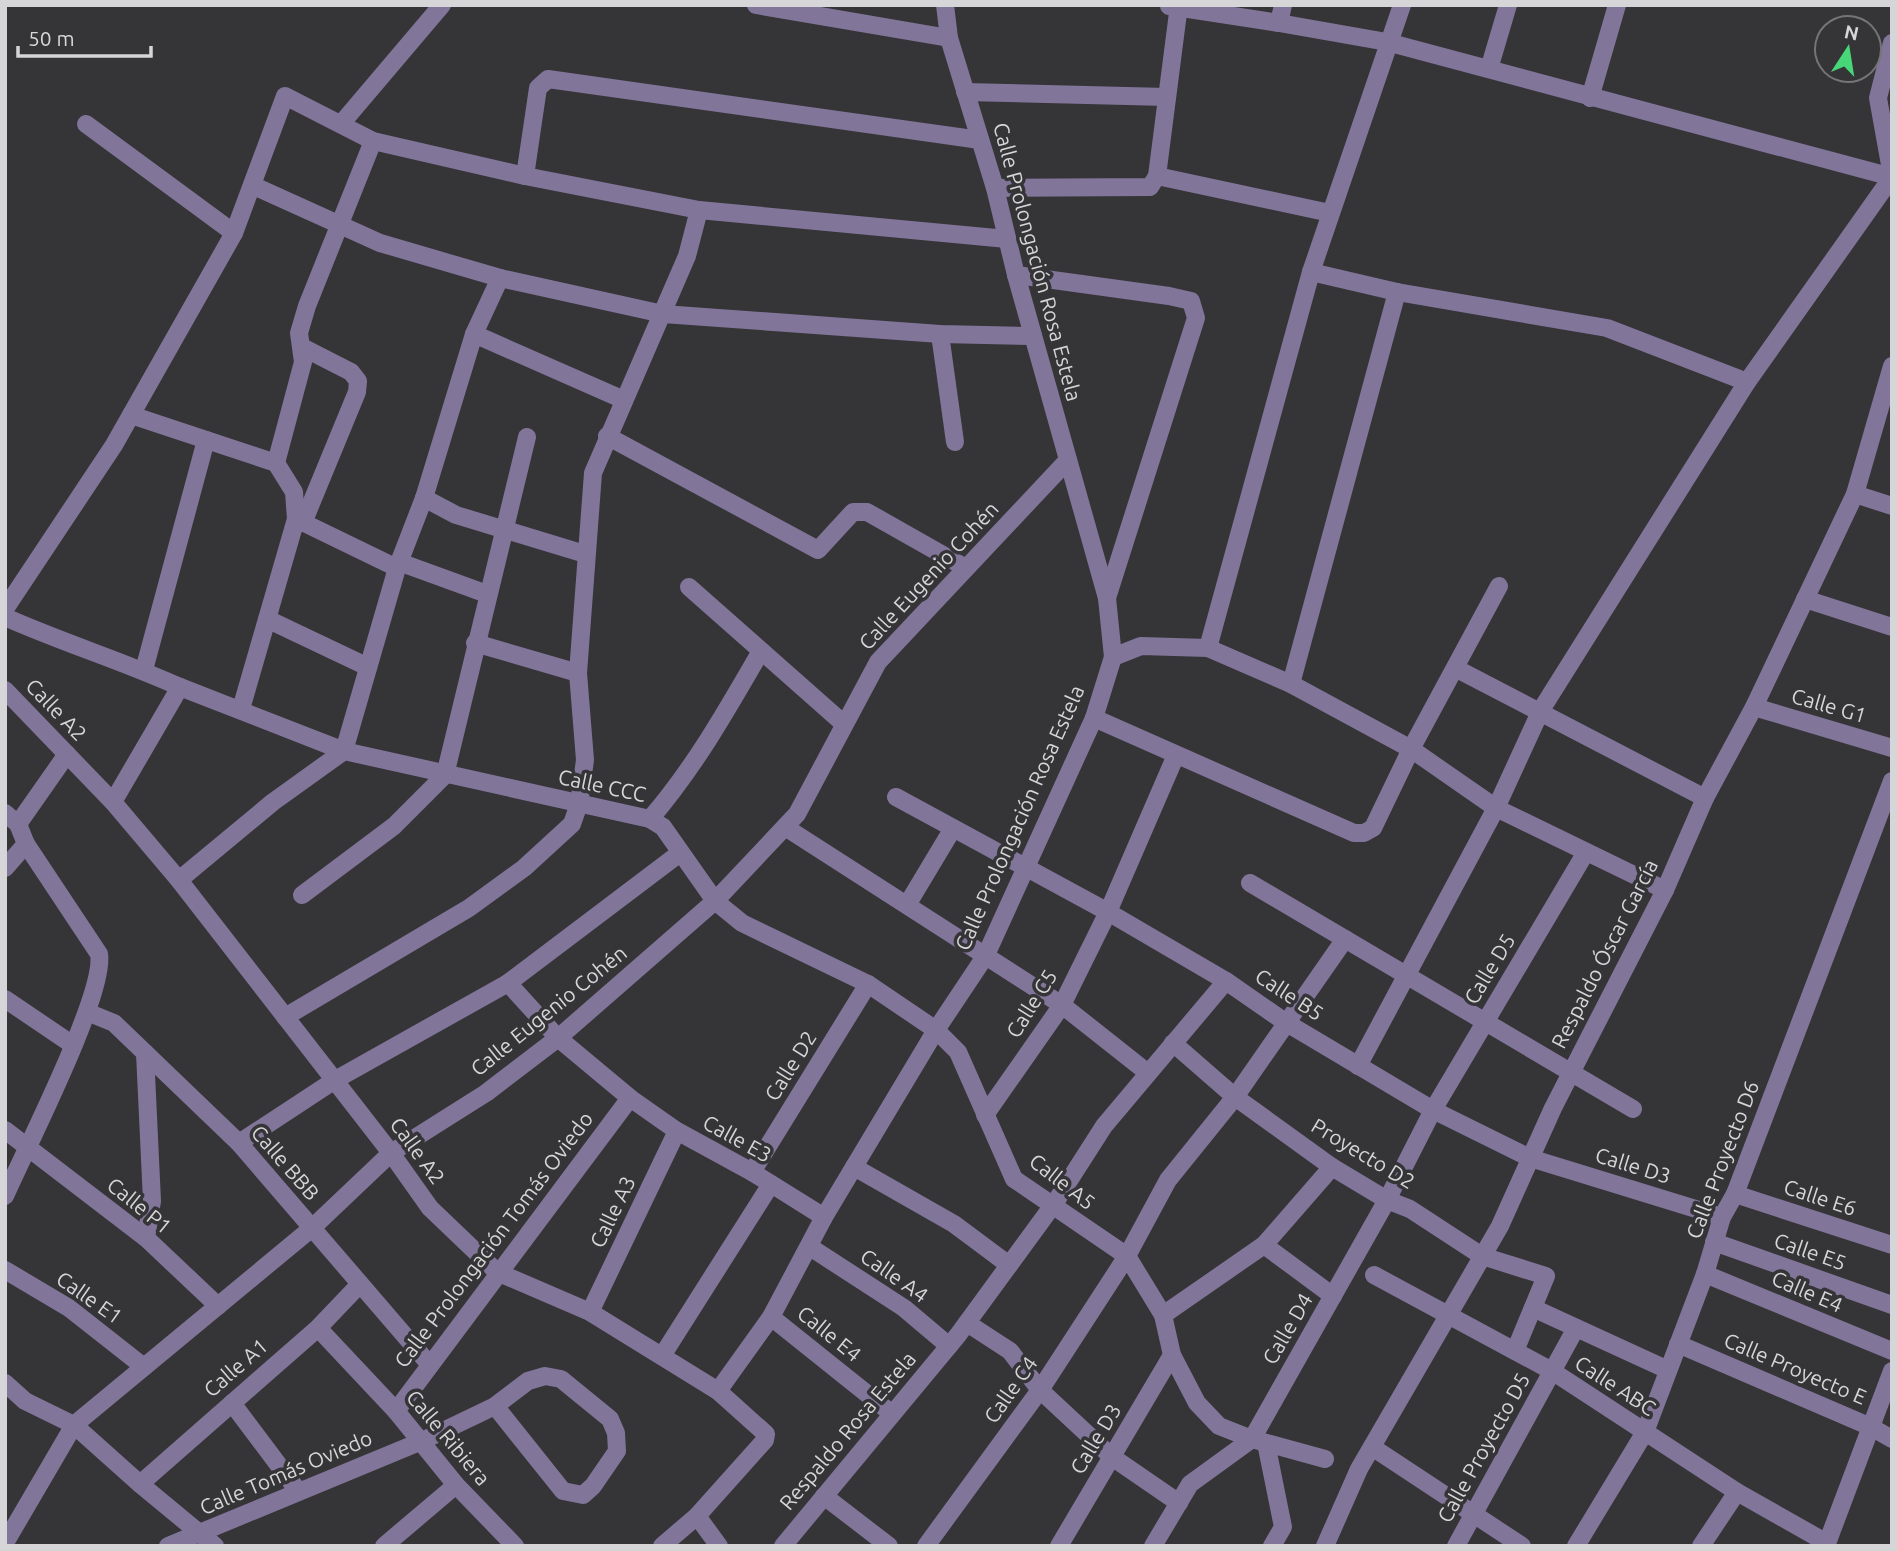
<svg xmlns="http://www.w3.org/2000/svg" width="1897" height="1551" viewBox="0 0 1897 1551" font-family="Ubuntu,sans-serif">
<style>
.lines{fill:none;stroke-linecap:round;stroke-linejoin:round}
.minor{stroke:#82759a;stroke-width:18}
.labels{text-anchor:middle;stroke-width:7;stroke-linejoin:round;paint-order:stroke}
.street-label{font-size:21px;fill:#d6d5d7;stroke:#353437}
</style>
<rect width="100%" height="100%" fill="#353437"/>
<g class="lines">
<g class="minor">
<polyline points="756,5 949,38"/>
<polyline points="1169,6 1279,23 1283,5"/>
<polyline points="1279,23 1387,42 1892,177"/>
<polyline points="1892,43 1878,98 1892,176"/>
<polyline points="1489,69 1508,5"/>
<polyline points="965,92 1167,97"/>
<polyline points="1590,98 1617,5"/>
<polyline points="86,124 234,233"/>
<polyline points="341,124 442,5"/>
<polyline points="525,176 538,88 548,79 980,140"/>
<polyline points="1157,176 1330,213"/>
<polyline points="254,186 380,243 500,278 663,314 940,334 1033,336"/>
<polyline points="995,188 1150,187 1157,176 1179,5"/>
<polyline points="1311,272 1397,292 1607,328 1747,382"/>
<polyline points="1016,275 1169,296 1191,301 1196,318 1107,598"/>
<polyline points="474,334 624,400"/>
<polyline points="940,334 955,442"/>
<polyline points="302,347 351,372 358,381 357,392 303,523"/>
<polyline points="131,415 276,463 294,492 296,519 241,709"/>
<polyline points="607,436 818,550 853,512 867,512 966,568"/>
<polyline points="276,463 303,362 299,333 307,306 373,141"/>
<polyline points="1855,494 1892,506"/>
<polyline points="424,498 456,515 585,554"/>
<polyline points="296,519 397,568"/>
<polyline points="399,562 487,594"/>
<polyline points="689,587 844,724"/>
<polyline points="1805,599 1892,627"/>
<polyline points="5,609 114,445 234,233 285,96 373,141 525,176 699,210 1007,239"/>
<path d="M5,617c58,26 118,44 175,70l-67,115"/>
<polyline points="267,619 368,667"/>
<polyline points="475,643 578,673"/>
<polyline points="1208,648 1311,272 1402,5"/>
<polyline points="1113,657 1141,646 1208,648 1291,684 1411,749 1496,808 1665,890"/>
<polyline points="1457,669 1705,798"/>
<polyline points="144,670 206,440"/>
<polyline points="1291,684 1397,292"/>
<polyline points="180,687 344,751 650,819 663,827 715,901 742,923 868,984 936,1030 958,1052 1014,1179 1127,1256 1163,1315 1172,1355 1197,1403 1219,1426 1252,1439 1325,1459"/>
<polyline points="5,690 113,802 179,880 391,1153 430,1208 497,1272 590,1312 718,1391 766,1434 765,1440 697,1516 662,1546"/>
<polyline points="1754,707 1892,748"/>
<polyline points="1094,718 1354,833 1364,833 1373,828 1411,749 1499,586"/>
<polyline points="896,797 1108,912 1226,981 1285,1022 1433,1110 1530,1158 1722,1217"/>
<polyline points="5,813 18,824 26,844 5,868"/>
<path d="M650,819c44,-51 77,-109 111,-168"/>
<polyline points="18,824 67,754"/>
<polyline points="785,827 1062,1005 1148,1073"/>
<polyline points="179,880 273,802 344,751 397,568 424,498 474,334 500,278"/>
<polyline points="1250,883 1633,1109"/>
<polyline points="302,895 394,826 445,775 527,437"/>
<polyline points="907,905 952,830"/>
<polyline points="508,983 558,1038 630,1098 677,1131 752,1172 824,1217"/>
<polyline points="5,999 73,1045"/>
<polyline points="87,1012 114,1023 239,1143 430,1365"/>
<polyline points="285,1017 469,908 524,868 572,824 579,804 585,760 578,673 593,473 687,256 699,210"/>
<polyline points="1173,1043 1235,1097 1332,1167 1387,1200 1410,1209 1482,1256 1546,1276 1515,1351"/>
<polyline points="145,1053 152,1201 146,1238"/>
<polyline points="1358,1066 1496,808 1541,710 1747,382 1892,177"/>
<polyline points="985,1115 1062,1005 1108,912 1176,755"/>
<polyline points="5,1130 146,1238 218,1306"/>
<polyline points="239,1143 335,1080 508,983 680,853"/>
<polyline points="854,1167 954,1224 1009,1265"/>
<polyline points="752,1172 868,984"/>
<polyline points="1735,1194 1892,1245"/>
<path d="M5,1196c20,-46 101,-203 94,-242l-73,-110"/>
<polyline points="1714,1242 1892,1305"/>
<polyline points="1264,1245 1333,1296"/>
<polyline points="810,1247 904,1308 949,1346"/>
<polyline points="5,1270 69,1308 144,1367"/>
<polyline points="1705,1274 1892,1351"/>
<polyline points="1374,1275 1552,1371 1737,1492 1827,1543"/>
<polyline points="1533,1308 1668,1370"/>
<polyline points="590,1312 677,1131"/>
<polyline points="1163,1315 1264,1245 1332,1167"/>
<polyline points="771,1317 891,1413"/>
<polyline points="967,1323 1010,1351 1040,1390 1112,1457 1179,1503"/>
<polyline points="318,1328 396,1411 456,1485 515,1546"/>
<polyline points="1678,1344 1871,1427 1892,1439"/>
<polyline points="662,1356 771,1184"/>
<polyline points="5,1383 25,1401 74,1425 140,1484 215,1546"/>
<polyline points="718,1391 771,1317 824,1217 936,1030 986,955 1094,718 1113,657 1107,598 1016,275 995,188 949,38 945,5"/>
<polyline points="232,1403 298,1491"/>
<polyline points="396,1411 630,1098"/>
<polyline points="1266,1443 1283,1527 1272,1546"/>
<polyline points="1372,1447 1522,1546"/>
<polyline points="140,1484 318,1328 360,1284"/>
<polyline points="824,1496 889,1546"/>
<polyline points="697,1516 719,1546"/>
<polyline points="5,1543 74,1425 312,1228 391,1153 486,1093 558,1038 715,901 797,814 878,662 1068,460"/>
<polyline points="168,1546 422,1441 495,1406 528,1381 545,1376 561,1379 610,1419 616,1433 617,1451 593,1486 583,1495 563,1491 495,1406"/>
<polyline points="384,1546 456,1485"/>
<polyline points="783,1546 958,1335 1056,1201 1104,1126 1226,981"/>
<polyline points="926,1546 1040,1390 1127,1256 1168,1180 1235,1097 1345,939"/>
<polyline points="1059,1546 1172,1355"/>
<polyline points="1153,1546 1190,1484 1252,1439 1387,1200 1433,1110 1586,852"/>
<polyline points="1325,1546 1359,1469 1500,1226 1553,1108 1665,890 1705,798 1754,707 1855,494 1892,366"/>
<polyline points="1456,1546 1576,1328"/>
<polyline points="1576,1546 1645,1432 1705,1274 1722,1217 1735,1194 1892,781"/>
<polyline points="1701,1546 1737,1492"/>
<polyline points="1826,1546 1892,1371"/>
</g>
</g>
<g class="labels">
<g class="street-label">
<text transform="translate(1037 262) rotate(75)" y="7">Calle Prolongación Rosa Estela</text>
<text transform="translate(929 576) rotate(-47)" y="7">Calle Eugenio Cohén</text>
<text transform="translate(1829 706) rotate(16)" y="7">Calle G1</text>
<text transform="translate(56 710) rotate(46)" y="7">Calle A2</text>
<text transform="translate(602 786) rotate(12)" y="7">Calle CCC</text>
<text transform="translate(1020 818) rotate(-66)" y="7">Calle Prolongación Rosa Estela</text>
<text transform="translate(1605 954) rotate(-63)" y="7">Respaldo Óscar García</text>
<text transform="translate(1490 969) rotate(-59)" y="7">Calle D5</text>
<text transform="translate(1289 995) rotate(33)" y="7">Calle B5</text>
<text transform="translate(1032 1004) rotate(-58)" y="7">Calle C5</text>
<text transform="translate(549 1011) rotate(-39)" y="7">Calle Eugenio Cohén</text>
<text transform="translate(791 1066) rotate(-58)" y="7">Calle D2</text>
<text transform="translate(737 1139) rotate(29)" y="7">Calle E3</text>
<text transform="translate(417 1151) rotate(54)" y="7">Calle A2</text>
<text transform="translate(1363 1154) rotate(31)" y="7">Proyecto D2</text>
<text transform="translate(1723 1160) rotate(-69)" y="7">Calle Proyecto D6</text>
<text transform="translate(285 1163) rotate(49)" y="7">Calle BBB</text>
<text transform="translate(1633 1166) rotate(17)" y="7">Calle D3</text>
<text transform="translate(1062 1182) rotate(38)" y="7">Calle A5</text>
<text transform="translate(1820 1198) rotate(18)" y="7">Calle E6</text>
<text transform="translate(139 1206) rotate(39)" y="7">Calle P1</text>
<text transform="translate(613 1212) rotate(-64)" y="7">Calle A3</text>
<text transform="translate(494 1240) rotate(-53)" y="7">Calle Prolongación Tomás Oviedo</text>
<text transform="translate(1810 1252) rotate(19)" y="7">Calle E5</text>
<text transform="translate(894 1276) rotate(35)" y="7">Calle A4</text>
<text transform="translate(1807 1292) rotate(23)" y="7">Calle E4</text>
<text transform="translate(89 1298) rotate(35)" y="7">Calle E1</text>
<text transform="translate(1288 1329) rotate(-60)" y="7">Calle D4</text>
<text transform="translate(829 1334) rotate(39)" y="7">Calle E4</text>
<text transform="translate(236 1368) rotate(-41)" y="7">Calle A1</text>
<text transform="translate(1795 1369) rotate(23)" y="7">Calle Proyecto E</text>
<text transform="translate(1615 1386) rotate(33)" y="7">Calle ABC</text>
<text transform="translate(1011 1390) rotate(-55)" y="7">Calle C4</text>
<text transform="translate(848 1431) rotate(-50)" y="7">Respaldo Rosa Estela</text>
<text transform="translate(448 1438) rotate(50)" y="7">Calle Ribiera</text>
<text transform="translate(1096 1439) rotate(-59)" y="7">Calle D3</text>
<text transform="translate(1484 1448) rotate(-61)" y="7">Calle Proyecto D5</text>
<text transform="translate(286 1473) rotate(-23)" y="7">Calle Tomás Oviedo</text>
</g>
</g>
<rect width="1897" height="1551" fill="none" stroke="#d6d5d7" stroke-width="14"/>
<g transform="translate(1848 49) rotate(12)"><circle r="33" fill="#353437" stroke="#757477" stroke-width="2"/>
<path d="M0-5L12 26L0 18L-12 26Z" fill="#48d778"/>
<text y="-10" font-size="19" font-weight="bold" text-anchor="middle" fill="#d6d5d7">N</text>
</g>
<path d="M18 46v10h133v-10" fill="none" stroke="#d6d5d7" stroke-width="3.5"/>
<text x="28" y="46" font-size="21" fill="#d6d5d7" stroke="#353437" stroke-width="5" paint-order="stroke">50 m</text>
</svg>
